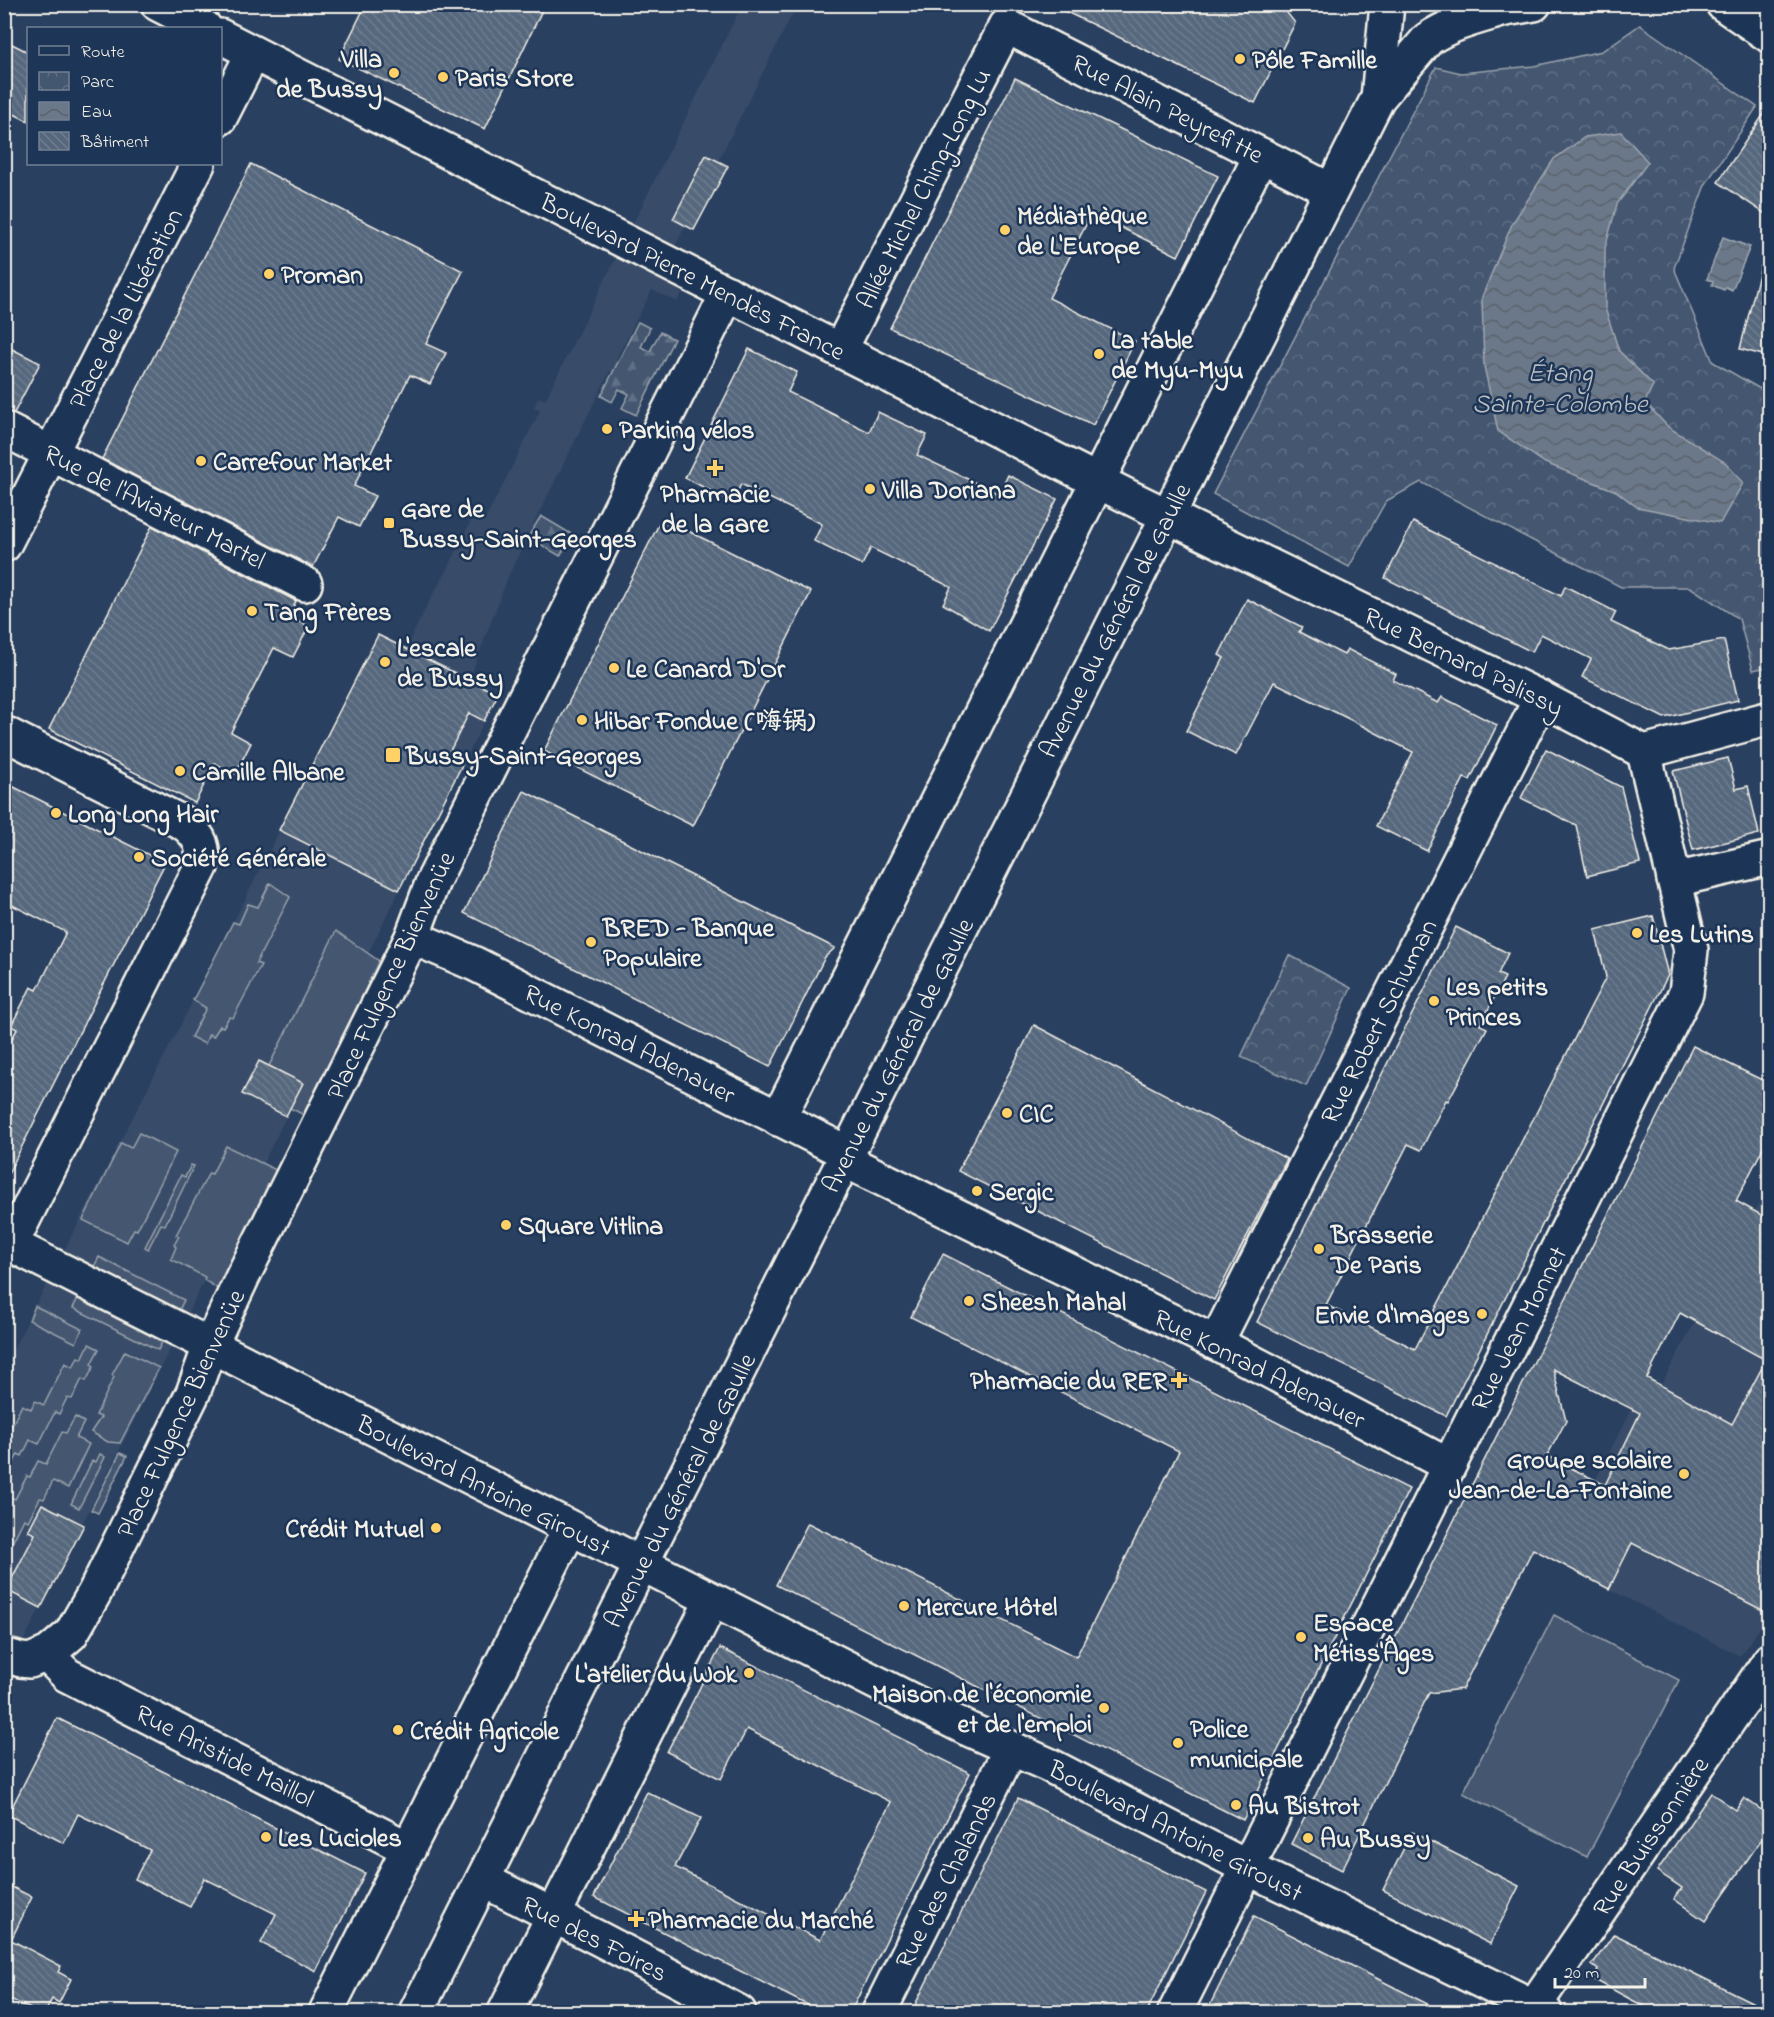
<svg xmlns="http://www.w3.org/2000/svg" width="1774" height="2017" viewBox="0 0 1774 2017" font-family="'Indie Flower','LXGW WenKai TC',sans-serif">
<style>
.built{fill:#374c69}
.grass{fill:#445771;stroke:#9ca4ac;stroke-width:1.5}
.forest{fill:url(#forest-firs);stroke:#9ca4ac;stroke-width:1.5}
.park{fill:url(#park-crowns);stroke:#9ca4ac;stroke-width:1.5}
.water{fill:url(#water-waves);stroke:#a1a8b0;stroke-width:1.5}
.building{fill:url(#building-back-hatch);stroke:#f4f1e8;stroke-width:1.5;fill-rule:evenodd}
.lines{fill:none;stroke-linecap:round;stroke-linejoin:round}
.minor-casing{stroke:#f4f1e8;stroke-width:38}
.major-casing{stroke:#f4f1e8;stroke-width:38}
.minor{stroke:#1d3557;stroke-width:33}
.major{stroke:#1d3557;stroke-width:33}
.poi-dot{fill:#ffd166;stroke:#1d3557;stroke-width:2}
.labels{text-anchor:middle;stroke-width:5;stroke-linejoin:round;paint-order:stroke}
.poi-label{font-size:26px;font-weight:bold;fill:#f4f1e8;stroke:#1d3557;text-anchor:start}
.street-label{font-size:26px;fill:#f4f1e8;stroke:#1d3557}
.water-label{font-size:27px;font-style:italic;fill:#bdc1c2;stroke:#1d3557}
</style>
<defs>
<pattern id="forest-firs" width="22" height="20" patternUnits="userSpaceOnUse" patternTransform="scale(1.5)"><rect width="22" height="20" fill="#445771"/><path d="M5 1l3.5 6h-7zM16 11l3.5 6h-7z" fill="#607085"/></pattern>
<pattern id="park-crowns" width="20" height="18" patternUnits="userSpaceOnUse" patternTransform="scale(1.5)"><rect width="20" height="18" fill="#445771"/><path d="M2 6a3 3 0 1 1 6 0M12 15a3 3 0 1 1 6 0" fill="none" stroke="#607085"/></pattern>
<pattern id="water-waves" width="16" height="10" patternUnits="userSpaceOnUse" patternTransform="scale(1.5)"><rect width="16" height="10" fill="#6a788a"/><path d="M0 5q4-4 8 0t8 0" fill="none" stroke="#5b626b"/></pattern>
<pattern id="building-back-hatch" width="6" height="6" patternUnits="userSpaceOnUse" patternTransform="scale(1.5)"><rect width="6" height="6" fill="#56677d"/><path d="M-1 5l2 2M0 0l6 6M5-1l2 2" fill="none" stroke="#6f7d8f"/></pattern>
</defs>
<rect width="100%" height="100%" fill="#2a4060"/>
<filter id="ink" filterUnits="userSpaceOnUse"><feTurbulence type="fractalNoise" baseFrequency=".0167" numOctaves="2"/><feDisplacementMap in="SourceGraphic" scale="12" xChannelSelector="R" yChannelSelector="G"/><feConvolveMatrix kernelMatrix="1 2 1 2 8 2 1 2 1" color-interpolation-filters="sRGB"/></filter>
<g filter="url(#ink)">
<g class="built">
<polygon points="742,5 797,5 674,248 672,248 657,277 683,291 677,302 652,290 616,359 626,365 620,375 610,371 526,539 508,577 469,680 498,694 5,1678 5,1365 231,927 378,635 406,648 433,594 447,571 473,516 485,520 540,411 534,407 539,397 545,400"/>
<polygon points="1769,1184 1770,1613 1740,1656 1554,1561 1646,1380 1660,1387"/>
</g>
<g class="grass">
<polygon points="270,883 290,897 256,963 261,965 233,1018 229,1017 223,1027 220,1026 213,1037 209,1034 205,1044 191,1037 206,1008 193,1000 233,922 239,924 248,904 258,907"/>
<polygon points="336,931 379,961 306,1116 290,1108 302,1083 269,1066"/>
<polygon points="139,1133 176,1152 137,1230 134,1229 127,1242 83,1220 121,1143 131,1148"/>
<polygon points="226,1146 278,1171 218,1289 204,1280 205,1277 171,1259 176,1247 174,1245 179,1236 176,1235 209,1173 212,1174"/>
<polygon points="191,1165 194,1166 165,1225 161,1224 148,1249 145,1247 181,1175 185,1177"/>
<polygon points="99,1257 184,1300 179,1310 94,1267"/>
<polygon points="78,1298 163,1340 158,1350 73,1308"/>
<polygon points="35,1306 82,1329 76,1343 29,1320"/>
<polygon points="89,1344 99,1349 91,1364 94,1366 86,1381 82,1379 72,1399 67,1398 59,1414 55,1412 39,1444 30,1440 22,1456 18,1454 5,1480 5,1440 22,1405 31,1409 35,1401 44,1405 65,1363 73,1367 78,1357 82,1359"/>
<polygon points="125,1351 159,1368 120,1443 108,1442 91,1432 101,1417 96,1415 114,1377 112,1375"/>
<polygon points="75,1417 84,1422 76,1438 89,1444 68,1488 53,1481 44,1499 40,1498 28,1521 24,1519 11,1545 5,1542 6,1495 15,1499 27,1476 30,1477 38,1461 46,1464 62,1432 66,1433"/>
<polygon points="120,1453 127,1456 98,1513 91,1510"/>
<polygon points="100,1454 105,1457 79,1508 71,1504 92,1461 96,1462"/>
<polygon points="1554,1615 1679,1680 1587,1857 1463,1793"/>
</g>
<g class="forest">
<polygon points="638,322 650,328 641,347 650,351 660,332 674,339 636,415 622,408 629,394 619,389 612,402 601,396"/>
<polygon points="541,516 573,535 560,556 528,537"/>
</g>
<g class="park">
<polygon points="1640,25 1757,107 1705,185 1674,268 1713,362 1769,394 1769,667 1753,670 1739,619 1690,587 1621,587 1421,482 1386,501 1349,567 1213,494 1436,67 1461,73 1534,66 1602,51"/>
<polygon points="1289,955 1351,988 1306,1086 1241,1057"/>
</g>
<g class="water">
<polygon points="1621,132 1648,162 1617,204 1605,248 1605,308 1619,351 1653,385 1645,402 1668,427 1726,463 1743,483 1720,523 1637,507 1616,491 1545,463 1498,431 1484,366 1482,297 1512,224 1554,159 1585,137"/>
<polygon points="1723,237 1750,247 1732,290 1726,287 1724,290 1712,285 1713,281 1707,279"/>
</g>
<g class="building">
<polygon points="366,4 545,4 485,129 339,59"/>
<polygon points="1050,4 1280,4 1295,23 1255,103"/>
<polygon points="4,40 28,52 28,121 4,109"/>
<polygon points="1015,78 1218,176 1178,256 1092,213 1062,272 1049,298 1135,341 1093,425 890,328"/>
<polygon points="1770,105 1770,217 1718,182"/>
<polygon points="706,155 728,166 694,230 673,219"/>
<polygon points="251,164 463,271 426,344 446,353 430,384 410,375 354,486 375,496 359,527 339,517 313,567 102,459"/>
<polygon points="1761,266 1770,267 1770,357 1740,349"/>
<polygon points="4,345 40,363 14,413 4,410"/>
<polygon points="749,349 797,372 788,392 869,432 878,412 927,435 917,455 999,494 1008,475 1057,499 989,631 943,604 951,587 871,548 862,565 814,541 822,524 741,484 733,502 685,478"/>
<polygon points="662,518 811,592 693,826 544,751"/>
<polygon points="1413,522 1561,596 1565,586 1616,612 1611,622 1669,650 1724,640 1738,700 1664,718 1582,677 1591,659 1541,634 1532,652 1385,578"/>
<polygon points="152,526 296,601 289,617 309,626 293,657 274,648 231,732 251,743 235,774 215,763 195,803 49,729"/>
<polygon points="1247,599 1302,627 1299,632 1344,655 1347,649 1396,674 1393,680 1438,703 1442,697 1497,725 1470,780 1464,778 1427,851 1376,826 1413,752 1351,720 1274,682 1236,755 1186,731 1224,658 1219,655"/>
<polygon points="378,635 498,694 484,721 469,713 449,753 464,761 399,890 279,830"/>
<polygon points="1546,749 1621,787 1640,863 1587,876 1576,825 1521,798"/>
<polygon points="1728,758 1736,789 1748,786 1759,834 1693,850 1673,771"/>
<polygon points="4,782 165,863 4,1182 4,1054 17,1029 11,1026 31,987 37,990 66,932 4,901"/>
<polygon points="524,791 835,948 825,957 770,1067 464,913"/>
<polygon points="1653,916 1668,975 1446,1416 1257,1322 1456,927 1508,953 1498,974 1505,977 1480,1025 1487,1028 1448,1101 1446,1100 1421,1150 1408,1144 1326,1305 1415,1349 1606,977 1595,930"/>
<polygon points="1034,1025 1287,1159 1214,1300 958,1171"/>
<path d="M1693,1046l77,38v50l-34,67 34,19v394l-138,-71 -23,46 -76,-40 -71,140 -33,4 -87,177 -51,-26zM1680,1313l86,47 -34,64 -85,-46zM1553,1369l87,44 -35,72 -58,-29 19,-35z"/>
<polygon points="259,1061 303,1083 286,1116 242,1094"/>
<polygon points="943,1254 1409,1489 1243,1820 776,1585 808,1523 1076,1657 1179,1451 911,1317"/>
<polygon points="42,1504 84,1525 41,1608 6,1590 35,1534 28,1531"/>
<polygon points="720,1648 970,1773 850,2013 823,2013 594,1897 647,1792 701,1818 675,1867 820,1940 891,1802 747,1729 721,1779 667,1752"/>
<polygon points="57,1718 365,1873 316,1971 261,1943 276,1914 204,1878 190,1907 135,1879 150,1850 121,1835 78,1814 64,1843 8,1815"/>
<polygon points="1711,1793 1736,1810 1744,1798 1770,1816 1770,1827 1705,1921 1674,1899 1682,1888 1657,1871"/>
<polygon points="1018,1798 1206,1892 1146,2013 911,2013"/>
<polygon points="1412,1832 1519,1886 1490,1944 1383,1890"/>
<polygon points="4,1883 32,1897 11,1940 61,1966 58,1972 71,1979 59,2003 52,1999 45,2013 39,2013 4,1996"/>
<polygon points="1254,1916 1445,2013 1206,2013"/>
<polygon points="1614,1934 1770,2011 1770,2013 1658,2013 1630,1999 1593,1979 1598,1970 1592,1965"/>
</g>
<g class="lines">
<defs>
<g id="minor">
<polyline points="158,4 205,28"/>
<polyline points="220,36 1129,497 1541,698 1644,752 1770,718"/>
<polyline points="220,118 253,53"/>
<polyline points="840,350 1006,26 1330,190"/>
<polyline points="4,429 305,584"/>
<polyline points="4,545 198,164"/>
<path d="M4,733l181,91c16,13 20,24 16,43l-190,377"/>
<polyline points="1674,880 1770,858"/>
<polyline points="412,937 475,964 847,1153"/>
<polyline points="778,1119 1261,155"/>
<polyline points="844,1160 1216,1343 1448,1465"/>
<polyline points="4,1241 968,1729 1049,1765 1260,1874 1545,2012"/>
<polyline points="1216,1343 1541,698"/>
<polyline points="49,1653 55,1663 67,1675 409,1849"/>
<polyline points="4,1655 21,1660 30,1661 49,1653 71,1634 95,1592 193,1393 210,1346 243,1276 412,937 433,881 728,293"/>
<polyline points="483,1880 598,1938 739,2012"/>
<polyline points="326,2012 570,1528"/>
<polyline points="505,2012 712,1600"/>
<polyline points="879,2012 1011,1748"/>
<polyline points="1175,2012 1686,993 1691,950 1644,752"/>
<polyline points="1530,2012 1770,1660"/>
</g>
<g id="major">
<polyline points="1723,4 1770,36"/>
<polyline points="1483,7 1505,9 1534,4"/>
<polyline points="1378,98 1387,4"/>
<path d="M416,2012l962,-1914 50,-59c23,-16 51,-22 77,-30"/>
</g>
</defs>
<use href="#minor" class="minor-casing"/>
<use href="#major" class="major-casing"/>
<use href="#minor" class="minor"/>
<use href="#major" class="major"/>
</g>
</g>
<g class="poi-dot">
<circle cx="1240" cy="59" r="6"/>
<circle cx="394" cy="73" r="6"/>
<circle cx="443" cy="77" r="6"/>
<circle cx="1005" cy="230" r="6"/>
<circle cx="269" cy="274" r="6"/>
<circle cx="1099" cy="354" r="6"/>
<circle cx="607" cy="429" r="6"/>
<circle cx="201" cy="461" r="6"/>
<path d="M712 459h6v6h6v6h-6v6h-6v-6h-6v-6h6z"/>
<circle cx="870" cy="489" r="6"/>
<rect x="383" y="517" width="12" height="12" rx="3"/>
<circle cx="252" cy="611" r="6"/>
<circle cx="385" cy="662" r="6"/>
<circle cx="614" cy="668" r="6"/>
<circle cx="582" cy="720" r="6"/>
<rect x="385" y="747" width="16" height="16" rx="3"/>
<circle cx="180" cy="771" r="6"/>
<circle cx="56" cy="813" r="6"/>
<circle cx="139" cy="857" r="6"/>
<circle cx="1637" cy="933" r="6"/>
<circle cx="591" cy="942" r="6"/>
<circle cx="1434" cy="1001" r="6"/>
<circle cx="1007" cy="1113" r="6"/>
<circle cx="977" cy="1191" r="6"/>
<circle cx="506" cy="1225" r="6"/>
<circle cx="1319" cy="1249" r="6"/>
<circle cx="969" cy="1301" r="6"/>
<circle cx="1482" cy="1314" r="6"/>
<path d="M1176 1371h6v6h6v6h-6v6h-6v-6h-6v-6h6z"/>
<circle cx="1684" cy="1474" r="6"/>
<circle cx="436" cy="1528" r="6"/>
<circle cx="904" cy="1606" r="6"/>
<circle cx="1301" cy="1637" r="6"/>
<circle cx="749" cy="1673" r="6"/>
<circle cx="1104" cy="1708" r="6"/>
<circle cx="398" cy="1730" r="6"/>
<circle cx="1178" cy="1743" r="6"/>
<circle cx="1236" cy="1805" r="6"/>
<circle cx="266" cy="1837" r="6"/>
<circle cx="1308" cy="1838" r="6"/>
<path d="M633 1910h6v6h6v6h-6v6h-6v-6h-6v-6h6z"/>
</g>
<g class="labels">
<g class="poi-label">
<text x="382" y="67" text-anchor="end">Villa<tspan x="382" dy="30">de Bussy</tspan></text>
<text x="1252" y="68">Pôle Famille</text>
<text x="455" y="86">Paris Store</text>
<text x="1017" y="224">Médiathèque<tspan x="1017" dy="30">de L'Europe</tspan></text>
<text x="281" y="283">Proman</text>
<text x="1111" y="348">La table<tspan x="1111" dy="30">de Myu-Myu</tspan></text>
<text x="619" y="438">Parking vélos</text>
<text x="213" y="470">Carrefour Market</text>
<text x="882" y="498">Villa Doriana</text>
<text x="715" y="502" text-anchor="middle">Pharmacie<tspan x="715" dy="30">de la Gare</tspan></text>
<text x="401" y="517">Gare de<tspan x="401" dy="30">Bussy-Saint-Georges</tspan></text>
<text x="264" y="620">Tang Frères</text>
<text x="397" y="656">L'escale<tspan x="397" dy="30">de Bussy</tspan></text>
<text x="626" y="677">Le Canard D'Or</text>
<text x="594" y="729">Hibar Fondue (嗨锅)</text>
<text x="406" y="764">Bussy-Saint-Georges</text>
<text x="192" y="780">Camille Albane</text>
<text x="68" y="822">Long Long Hair</text>
<text x="151" y="866">Société Générale</text>
<text x="603" y="936">BRED - Banque<tspan x="603" dy="30">Populaire</tspan></text>
<text x="1649" y="942">Les Lutins</text>
<text x="1446" y="995">Les petits<tspan x="1446" dy="30">Princes</tspan></text>
<text x="1019" y="1122">CIC</text>
<text x="989" y="1200">Sergic</text>
<text x="518" y="1234">Square Vitlina</text>
<text x="1331" y="1243">Brasserie<tspan x="1331" dy="30">De Paris</tspan></text>
<text x="981" y="1310">Sheesh Mahal</text>
<text x="1470" y="1323" text-anchor="end">Envie d'Images</text>
<text x="1167" y="1389" text-anchor="end">Pharmacie du RER</text>
<text x="1672" y="1468" text-anchor="end">Groupe scolaire<tspan x="1672" dy="30">Jean-de-La-Fontaine</tspan></text>
<text x="424" y="1537" text-anchor="end">Crédit Mutuel</text>
<text x="916" y="1615">Mercure Hôtel</text>
<text x="1313" y="1631">Espace<tspan x="1313" dy="30">Métiss'Âges</tspan></text>
<text x="737" y="1682" text-anchor="end">L'atelier du Wok</text>
<text x="1092" y="1702" text-anchor="end">Maison de l'économie<tspan x="1092" dy="30">et de l'emploi</tspan></text>
<text x="1190" y="1737">Police<tspan x="1190" dy="30">municipale</tspan></text>
<text x="410" y="1739">Crédit Agricole</text>
<text x="1248" y="1814">Au Bistrot</text>
<text x="278" y="1846">Les Lucioles</text>
<text x="1320" y="1847">Au Bussy</text>
<text x="648" y="1928">Pharmacie du Marché</text>
</g>
<g class="street-label">
<text transform="translate(1168 108) rotate(27)" y="9">Rue Alain Peyrefitte</text>
<text transform="translate(923 188) rotate(-63)" y="9">Allée Michel Ching-Long Lu</text>
<text transform="translate(693 276) rotate(27)" y="9">Boulevard Pierre Mendès France</text>
<text transform="translate(125 308) rotate(-63)" y="9">Place de la Libération</text>
<text transform="translate(155 506) rotate(27)" y="9">Rue de l'Aviateur Martel</text>
<text transform="translate(1114 620) rotate(-63)" y="9">Avenue du Général de Gaulle</text>
<text transform="translate(1464 661) rotate(26)" y="9">Rue Bernard Palissy</text>
<text transform="translate(390 975) rotate(-65)" y="9">Place Fulgence Bienvenüe</text>
<text transform="translate(1378 1021) rotate(-63)" y="9">Rue Robert Schuman</text>
<text transform="translate(630 1043) rotate(27)" y="9">Rue Konrad Adenauer</text>
<text transform="translate(897 1055) rotate(-63)" y="9">Avenue du Général de Gaulle</text>
<text transform="translate(1518 1328) rotate(-63)" y="9">Rue Jean Monnet</text>
<text transform="translate(1260 1368) rotate(27)" y="9">Rue Konrad Adenauer</text>
<text transform="translate(180 1413) rotate(-65)" y="9">Place Fulgence Bienvenüe</text>
<text transform="translate(484 1485) rotate(27)" y="9">Boulevard Antoine Giroust</text>
<text transform="translate(679 1490) rotate(-63)" y="9">Avenue du Général de Gaulle</text>
<text transform="translate(225 1755) rotate(27)" y="9">Rue Aristide Maillol</text>
<text transform="translate(1176 1830) rotate(27)" y="9">Boulevard Antoine Giroust</text>
<text transform="translate(1650 1836) rotate(-56)" y="9">Rue Buissonnière</text>
<text transform="translate(945 1880) rotate(-63)" y="9">Rue des Chalands</text>
<text transform="translate(595 1938) rotate(27)" y="9">Rue des Foires</text>
</g>
<g class="water-label">
<text x="1560" y="381">Étang<tspan x="1560" dy="31">Sainte-Colombe</tspan></text>
</g>
</g>
<rect width="1774" height="2017" fill="none" stroke="#1d3557" stroke-width="24"/>
<rect x="12" y="12" width="1750" height="1993" fill="none" stroke="#f4f1e8" stroke-width="2" filter="url(#ink)"/>
<rect x="27" y="27" width="195" height="138" fill="#1d3557" stroke="#738091" stroke-width="1.5"/>
<rect x="39" y="46" width="30" height="9" fill="#1d3557" stroke="#738091" stroke-width="1.5"/>
<text x="81" y="57" font-size="18" fill="#f4f1e8">Route</text>
<rect x="39" y="72" width="30" height="18" fill="url(#park-crowns)" stroke="#738091" stroke-width="1.5"/>
<text x="81" y="87" font-size="18" fill="#f4f1e8">Parc</text>
<rect x="39" y="102" width="30" height="18" fill="url(#water-waves)" stroke="#738091" stroke-width="1.5"/>
<text x="81" y="117" font-size="18" fill="#f4f1e8">Eau</text>
<rect x="39" y="132" width="30" height="18" fill="url(#building-back-hatch)" stroke="#738091" stroke-width="1.5"/>
<text x="81" y="147" font-size="18" fill="#f4f1e8">Bâtiment</text>
<path d="M1555 1978v9h90v-9" fill="none" stroke="#f4f1e8" stroke-width="3"/>
<text x="1564" y="1978" font-size="18" fill="#f4f1e8" stroke="#1d3557" stroke-width="4.5" paint-order="stroke">20 m</text>
</svg>
